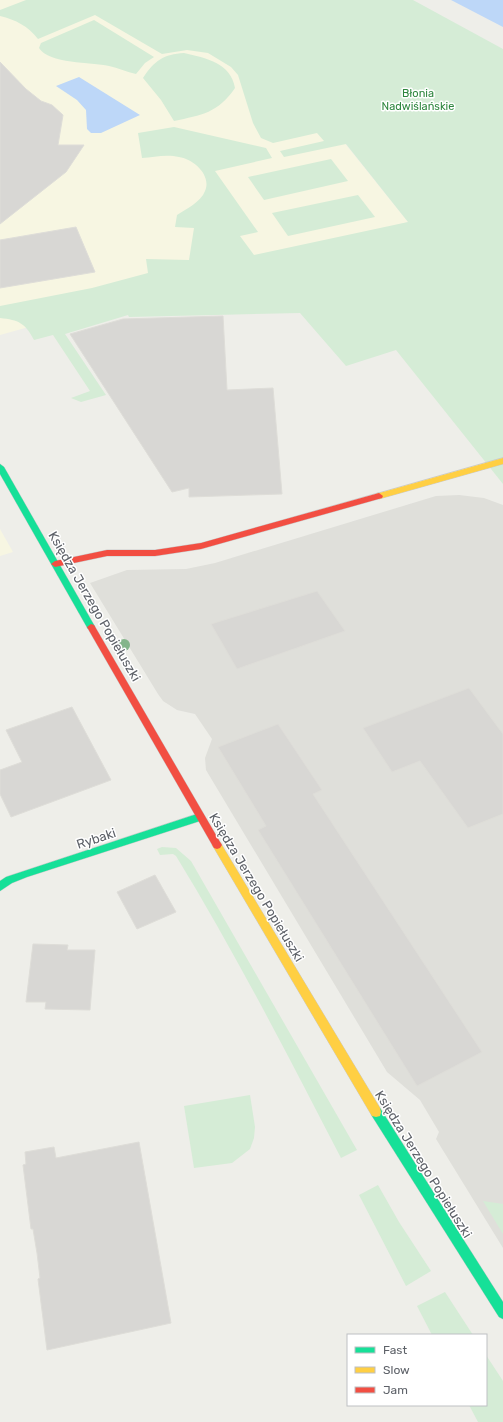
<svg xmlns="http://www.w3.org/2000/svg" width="503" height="1422" viewBox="0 0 503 1422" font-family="Rubik,sans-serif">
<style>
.commercial{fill:#f7f6e2}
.industrial{fill:#dfdfda}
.green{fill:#d5ecd6}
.water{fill:#bdd7f8}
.building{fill:#d8d7d4;stroke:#deddd8}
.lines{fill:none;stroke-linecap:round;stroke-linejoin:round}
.fast-casing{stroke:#cacbcb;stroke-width:1}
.slow-casing{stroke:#cacbcb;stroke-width:1}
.jam-casing{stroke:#cacbcb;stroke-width:1}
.fast{fill:#16e098;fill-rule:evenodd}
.slow{fill:#ffcf43;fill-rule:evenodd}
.jam{fill:#f24e42;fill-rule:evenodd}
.tree{fill:#84b58b}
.labels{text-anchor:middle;stroke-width:3;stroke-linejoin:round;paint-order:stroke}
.far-park-label{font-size:11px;fill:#2e863e;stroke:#fff}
.street-label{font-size:13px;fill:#5d6168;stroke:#fff}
</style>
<rect width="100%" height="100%" fill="#eeeee9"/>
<g class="commercial">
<polygon points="0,0 230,0 408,222 0,335"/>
<polygon points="0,529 13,552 0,556"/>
</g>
<polygon class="industrial" points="459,495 484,498 503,505 503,1248 436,1139 439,1132 420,1100 387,1072 206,770 205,758 212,739 195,714 177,710 163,701 158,694 90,583 127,570 186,569 215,563 436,496"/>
<g class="green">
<path d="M26,0h387l90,49v435l-107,-134 -50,16 -46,-53 -171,4 -1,-2 -63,19 41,61 -25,7 -10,-4 19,-7 -37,-56 -19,5c-9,-17 -15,-20 -34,-22v-12l92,-18 56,-15 -2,-14 43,1 5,-32 -19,-1 2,-12c9,-6 24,-13 28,-24 7,-16 -12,-32 -26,-34 -12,-3 -25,0 -37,1l-4,-25 36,-6 92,21 6,10 -57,13 43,61 -18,4 14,19 154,-33 -62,-78 -62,13 -4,-6 44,-10 -7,-8 -44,10 -12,-5 -8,-15 -15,-48 -7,-8 -23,-14 -21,-3 -25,4 -67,-39 -57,24c-10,-13 -22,-19 -38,-23v-6z"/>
<path d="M94,20l60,37 -9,6 -9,11c-9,-2 -18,-6 -27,-8 -18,-4 -60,-2 -70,-18l2,-5z"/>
<path d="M184,53c22,5 47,10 51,35 -17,25 -33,27 -61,33l-13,-21 -18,-22c11,-17 21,-24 41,-25z"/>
<polygon points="331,159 348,181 264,200 248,177"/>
<polygon points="358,195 375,217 288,236 272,213"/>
<path d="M162,847l14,1 15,13 166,289 -16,8c-53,-102 -105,-204 -165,-302l-3,-2 -13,1 -3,-6z"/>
<polygon points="250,1095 255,1127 254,1138 250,1149 232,1163 194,1168 184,1106"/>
<polygon points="378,1185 399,1222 431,1271 406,1286 359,1195"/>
<polygon points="483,1201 503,1204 503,1234"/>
<polygon points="445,1292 473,1335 432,1335 417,1306"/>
<polygon points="486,1355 503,1381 503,1422 478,1422 469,1405 486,1405"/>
</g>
<g class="water">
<polygon points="451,0 503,0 503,27"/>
<polygon points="79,77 140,115 101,133 91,133 87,129 86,110 77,100 56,86"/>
</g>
<g class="building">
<polygon points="0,62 26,89 41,101 52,105 63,115 58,145 84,145 66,172 0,224"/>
<polygon points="76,227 95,272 0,288 0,240"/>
<polygon points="223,316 227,390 273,388 282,494 189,497 189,488 172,492 70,334 123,319"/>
<polygon points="317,591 345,631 237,669 211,624"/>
<polygon points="469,688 503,734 503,814 468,828 420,761 392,772 363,728"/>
<polygon points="72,707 111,780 11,817 0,794 0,770 22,762 6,730"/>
<polygon points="278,724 322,790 313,794 482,1052 417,1086 258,830 266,826 218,747"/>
<polygon points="155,875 176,912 137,929 117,892"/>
<polygon points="33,944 68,945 67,950 95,950 90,1010 45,1009 46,1002 26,1002"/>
<polygon points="139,1142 171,1323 47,1350 38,1279 40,1278 37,1253 33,1229 31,1229 23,1165 26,1164 25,1152 54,1147 56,1158"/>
</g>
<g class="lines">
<defs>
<g id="fast">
<polygon points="0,464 4,467 94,625 95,627 94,629 88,629 0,474"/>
<polygon points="200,813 203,814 205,817 203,820 27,877 12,883 0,891 0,881 6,877"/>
<polygon points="376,1107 380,1108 503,1302 503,1319 499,1317 372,1116 371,1112 372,1108"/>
</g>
<g id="slow">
<polygon points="503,458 503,464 379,499 375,496 376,494"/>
<polygon points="217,841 220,842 380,1108 381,1112 380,1116 376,1117 372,1116 214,848 212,845 214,842"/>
</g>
<g id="jam">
<polygon points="379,493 383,496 382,498 201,549 155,556 107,556 55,567 51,564 55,561 107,550 155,550 201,543"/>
<polygon points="91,624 94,625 220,842 222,845 220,848 217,849 214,848 87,627"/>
</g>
</defs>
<use href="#fast" class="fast-casing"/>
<use href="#slow" class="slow-casing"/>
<use href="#jam" class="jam-casing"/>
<use href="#fast" class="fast"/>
<use href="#slow" class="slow"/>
<use href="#jam" class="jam"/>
</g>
<circle class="tree" cx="124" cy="645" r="6"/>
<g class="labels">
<g class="far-park-label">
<text x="418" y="97">Błonia<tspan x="418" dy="13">Nadwiślańskie</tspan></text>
</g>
<g class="street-label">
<text transform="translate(95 606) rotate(60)" y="5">Księdza Jerzego Popiełuszki</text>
<text transform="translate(96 838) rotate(-18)" y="5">Rybaki</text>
<text transform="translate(257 887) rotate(59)" y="5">Księdza Jerzego Popiełuszki</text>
<text transform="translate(424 1164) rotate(58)" y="5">Księdza Jerzego Popiełuszki</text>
</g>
</g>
<rect x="347" y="1334" width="140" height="72" fill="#ffffff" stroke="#bec0c3"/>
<rect x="355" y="1347" width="20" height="6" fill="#16e098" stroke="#bec0c3"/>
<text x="383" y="1354" font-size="12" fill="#5d6168">Fast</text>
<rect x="355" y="1367" width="20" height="6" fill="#ffcf43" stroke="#bec0c3"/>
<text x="383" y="1374" font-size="12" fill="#5d6168">Slow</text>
<rect x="355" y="1387" width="20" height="6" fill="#f24e42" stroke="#bec0c3"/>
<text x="383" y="1394" font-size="12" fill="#5d6168">Jam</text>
</svg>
